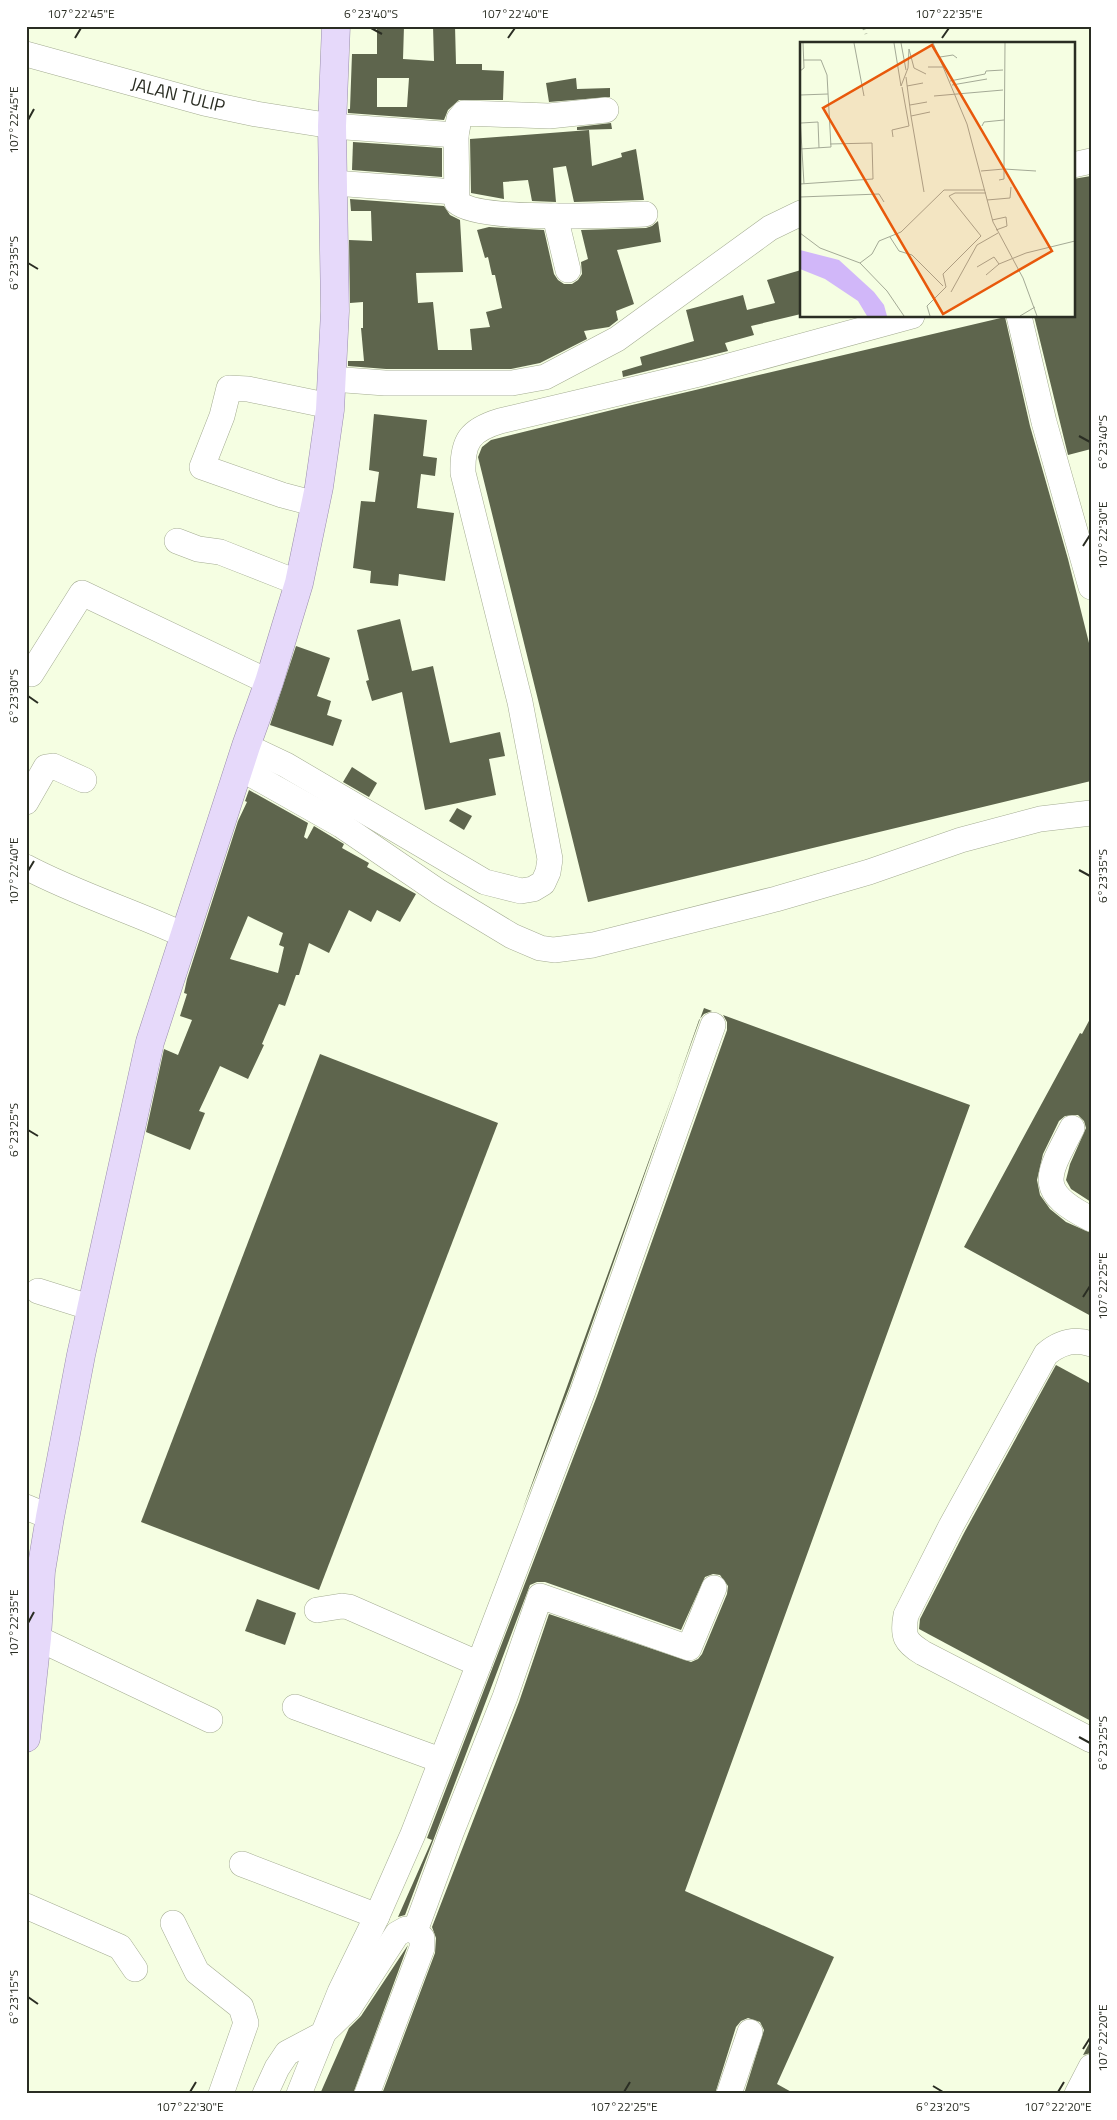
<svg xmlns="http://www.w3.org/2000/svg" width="1117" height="2120" viewBox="0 0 1117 2120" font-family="'Titillium Web',sans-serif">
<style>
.building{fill:#5e654d;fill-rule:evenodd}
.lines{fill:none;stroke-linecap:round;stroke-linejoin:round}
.minor-casing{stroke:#a4ac92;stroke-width:26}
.major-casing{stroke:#998dac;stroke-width:29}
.path{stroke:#a7ae98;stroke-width:3;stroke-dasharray:4 4;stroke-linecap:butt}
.minor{stroke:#fff;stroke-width:25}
.major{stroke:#e6d9fa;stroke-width:28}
.ticks{fill:none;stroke:#2a2d23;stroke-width:2}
.labels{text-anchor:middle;stroke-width:5;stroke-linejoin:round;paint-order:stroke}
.street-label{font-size:18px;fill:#2a2d23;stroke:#fff}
.inset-road{fill:none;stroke:#a4aa96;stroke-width:1}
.view{fill:#e8590c;fill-opacity:0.15;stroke:#e8590c;stroke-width:2.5}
.inset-edge{fill:none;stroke:#2a2d23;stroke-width:2.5}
.neatline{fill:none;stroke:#2a2d23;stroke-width:2}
.ticks-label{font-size:12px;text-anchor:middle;fill:#2a2d23}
</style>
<rect width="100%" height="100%" fill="#f5fee2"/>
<g class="building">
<path d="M377,26h27l-1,33 31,2 -1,-35h22l1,38h26v6l22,1 -1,29h-44l-11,10 -4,10 -96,-7v-4h2l2,-55h25zM377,78h32l-2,29h-30z"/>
<polygon points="576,78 577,89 610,88 610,97 549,102 546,83"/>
<polygon points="611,123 612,129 577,130 577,127"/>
<polygon points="589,130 592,166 622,157 621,153 636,149 644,200 574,202 566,166 553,168 556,202 532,201 528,180 503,182 504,199 471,193 470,139"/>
<polygon points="353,142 442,148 442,177 352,170"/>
<polygon points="1091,176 1091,449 1068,455 1034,316 1073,316 1073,179"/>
<polygon points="350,199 444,206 450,215 460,220 463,272 416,273 418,303 433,302 438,350 472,350 470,329 490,327 486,312 502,308 495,275 492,275 488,257 485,258 477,230 489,227 544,230 554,274 558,280 564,284 572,284 578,280 582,274 581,262 588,259 581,230 646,228 652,226 658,221 661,242 617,250 634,304 616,311 618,320 609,327 584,331 587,339 540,363 511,369 386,369 348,366 348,361 364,361 361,328 363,328 363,302 350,303 349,240 372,241 371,211 351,211"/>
<polygon points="801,270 801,314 751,326 754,335 725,343 728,351 623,377 622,371 642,365 640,357 694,341 686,310 743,295 747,310 775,303 767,280"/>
<polygon points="1005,317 1030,426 1068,559 1091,651 1091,781 588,902 478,457 482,447 491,440 632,405"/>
<polygon points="374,414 427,420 423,456 437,458 435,476 421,474 417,508 454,513 445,581 399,574 398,586 370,583 371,571 353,568 361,501 375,502 379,472 369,470"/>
<polygon points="400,619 412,671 433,666 450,743 500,732 505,756 489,759 496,795 425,810 402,692 372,701 366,681 369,680 357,630"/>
<polygon points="296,646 330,658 317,696 331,701 327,715 342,720 333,746 270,725"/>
<polygon points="352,767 377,783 369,797 343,782"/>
<path d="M249,790l59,33 -4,14 3,2 7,-13 30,18 -2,4 27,15 -2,4 49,27 -16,28 -23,-12 -6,12 -22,-12 -20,43 -20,-10 -10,32h-3l-11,31 -6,-2 -17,40 2,1 -16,34 -28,-13 -21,45 6,2 -15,37 -44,-18 18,-83 14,6 14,-35 -12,-4 7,-22 -3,-1 3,-14 51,-158 9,-19 -2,-1zM248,916l35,17 -4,12 5,2 -6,26 -48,-14z"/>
<polygon points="457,808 472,816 464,830 449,821"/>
<polygon points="704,1008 712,1011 704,1014 699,1020 570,1386 522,1511"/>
<polygon points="723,1015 970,1105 685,1891 834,1957 777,2084 795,2094 744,2094 764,2030 760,2022 748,2018 741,2021 736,2027 715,2094 382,2094 435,1953 436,1938 432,1927 519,1702 549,1614 691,1662 698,1659 702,1654 727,1594 728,1586 720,1575 713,1574 705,1577 681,1630 545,1582 537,1582 530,1585 405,1915 398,1917 432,1840 427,1838 597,1396 727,1030 727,1022"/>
<polygon points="1091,1017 1091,1202 1071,1189 1066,1180 1070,1164 1086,1128 1084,1121 1078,1115 1065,1116 1059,1121 1043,1154 1037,1180 1040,1195 1050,1209 1066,1222 1091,1233 1091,1316 964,1247 1080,1033 1082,1034"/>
<polygon points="320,1054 498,1123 319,1590 141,1522"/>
<polygon points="1056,1365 1091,1384 1091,1721 919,1629 920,1619 964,1533"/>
<polygon points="257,1599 296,1613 285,1645 245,1631"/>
<polygon points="408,1945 353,2094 320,2094 349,2028 361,2016"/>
<polygon points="1091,2040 1091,2053 1083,2055"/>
</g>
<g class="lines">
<defs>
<g id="minor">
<path d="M26,54l178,49 52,11 76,12 124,9 1,67c21,20 154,13 188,12"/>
<polyline points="456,135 459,119 464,113 549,116 606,110"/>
<polyline points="1073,165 1091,161"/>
<polyline points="334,183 455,192"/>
<polyline points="555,216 568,270"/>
<polyline points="1019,316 1044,422 1091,587"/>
<polyline points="332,379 385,383 512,383 545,377 617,339 770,228 801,213"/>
<polyline points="316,504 282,495 202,467 222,416 229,388 248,389 330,406"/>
<polyline points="177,541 198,549 220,552 299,583"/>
<polyline points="31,674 82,593 269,682"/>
<path d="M246,746l40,19 199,117 36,9 12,-2 10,-6 5,-11 2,-13 -30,-157 -57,-229c-1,-32 7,-43 37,-52l203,-48 209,-57"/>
<polyline points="240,768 341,825 439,892 512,936 540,948 554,950 593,945 776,899 869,872 961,840 1040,819 1091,813"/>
<polyline points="26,802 46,767 53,766 84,780"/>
<path d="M26,867c51,27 106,44 158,68"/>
<path d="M1072,1128c-25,48 -37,63 19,91"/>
<polyline points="38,1291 92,1308"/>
<path d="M1091,1344c-17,-6 -32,-1 -45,10l-95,172 -45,89c-4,21 -1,27 17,38l168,87"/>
<polyline points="26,1507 50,1517"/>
<polyline points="26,1635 37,1638 210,1720"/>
<polyline points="479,1664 583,1391 713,1025"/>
<polyline points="295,1707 440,1760"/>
<polyline points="242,1864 377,1916"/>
<polyline points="26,1906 120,1947 135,1969"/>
<polyline points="173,1923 197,1972 241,2007 246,2023 221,2094"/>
<polyline points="415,1931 451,1833 505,1697 540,1596 689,1648 714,1588"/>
<polyline points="265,2094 277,2068 287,2053 321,2035 349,2008 397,1934 406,1929 415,1931 422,1938 422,1948 367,2094"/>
<polyline points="299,2094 340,1992 377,1916 413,1834 479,1664 349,1607 342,1606 317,1610"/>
<polyline points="729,2094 750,2032"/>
<polyline points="1077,2094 1091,2067"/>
</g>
<polyline id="major" points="26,1738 37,1638 41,1571 50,1517 81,1355 150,1042 246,746 269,682 299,583 319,487 330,410 335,311 332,126 336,26"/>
</defs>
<use href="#minor" class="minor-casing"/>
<use href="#major" class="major-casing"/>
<polyline class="path" points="863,26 866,34"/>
<use href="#minor" class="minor"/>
<use href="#major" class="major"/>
</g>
<path class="ticks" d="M371,28l11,6M75,38l6,-10M508,38l7,-10M942,38l7,-10M28,120l6,-11M28,263l10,6M1079,436l11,6M1083,546l7,-11M28,696l10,7M1079,870l11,6M28,871l6,-10M28,1130l10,6M1083,1297l7,-11M28,1623l6,-11M1079,1737l11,6M28,1997l10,7M1083,2049l7,-11M933,2086l10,6M190,2092l6,-10M624,2092l6,-10M1058,2092l6,-10"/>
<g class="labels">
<g class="street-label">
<text transform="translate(178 95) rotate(14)" y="6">JALAN TULIP</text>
</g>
</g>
<g transform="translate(800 42)">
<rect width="275" height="275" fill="#f5fee2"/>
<path d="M0,208l39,10 35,32 10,13 3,11h-20l-9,-15 -33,-22 -25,-10z" fill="#d1b7f9"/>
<path class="inset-road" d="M54,1l10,53M94,1l7,43 7,-18 1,-19 5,19 12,6M101,1l5,27M133,1l34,81 26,98 30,56 14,38M140,15l13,-2 4,3M128,25h16M0,29l4,-3 -1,-25M106,35l5,39 19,-4M150,39l35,-7 1,-3 17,-1M152,43l35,-6M107,44l16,-3M0,53l28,-1M134,54l69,-6M110,63l17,-3M111,74l13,76M0,75l4,67M1,81l17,-1 1,26M182,84l2,-4 20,-2M93,95l-1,-7 17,-4 -7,-39M0,107l31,-2 -4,-72 -6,-15h-18M181,129l23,-2 1,-126M199,138l5,-1v-10l32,2M0,142l73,-5 -1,-36 -42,1M0,155l79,-3 5,8M187,158l23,-2 1,-11M192,178l14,-3 1,9 -11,4M0,191l20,15 40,15 12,-9 7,-13 22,-9 43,-42h41M90,195l9,14 13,4 31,31M60,221l27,28 17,25M177,225l17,-10 5,7 27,-11 49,-12M186,233l13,-11M151,250l26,-47 21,-12M130,274l-3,-10 19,-19 -3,-13 38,-38 -32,-40 6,-3h31M220,274l15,-9"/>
<path class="view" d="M132,3l120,206 -109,63 -120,-206z"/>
<rect width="275" height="275" class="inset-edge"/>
</g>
<rect width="1117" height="2120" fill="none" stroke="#ffffff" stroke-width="55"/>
<rect x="28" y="28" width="1062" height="2064" class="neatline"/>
<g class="ticks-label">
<text x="81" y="18">107°22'45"E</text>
<text x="371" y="18">6°23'40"S</text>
<text x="515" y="18">107°22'40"E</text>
<text x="949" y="18">107°22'35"E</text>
<text transform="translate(14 120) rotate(-90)" y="4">107°22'45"E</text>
<text transform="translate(14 263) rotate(-90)" y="4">6°23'35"S</text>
<text transform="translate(1103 442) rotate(-90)" y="4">6°23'40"S</text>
<text transform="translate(1103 535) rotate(-90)" y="4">107°22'30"E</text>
<text transform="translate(14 696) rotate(-90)" y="4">6°23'30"S</text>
<text transform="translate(14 871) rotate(-90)" y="4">107°22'40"E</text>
<text transform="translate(1103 876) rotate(-90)" y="4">6°23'35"S</text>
<text transform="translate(14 1130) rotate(-90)" y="4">6°23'25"S</text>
<text transform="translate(1103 1286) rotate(-90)" y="4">107°22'25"E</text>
<text transform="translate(14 1623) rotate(-90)" y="4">107°22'35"E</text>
<text transform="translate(1103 1743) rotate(-90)" y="4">6°23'25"S</text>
<text transform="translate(14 1997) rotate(-90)" y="4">6°23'15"S</text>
<text transform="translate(1103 2038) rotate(-90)" y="4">107°22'20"E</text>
<text x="190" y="2111">107°22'30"E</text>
<text x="624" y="2111">107°22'25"E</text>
<text x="943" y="2111">6°23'20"S</text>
<text x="1058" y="2111">107°22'20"E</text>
</g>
</svg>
